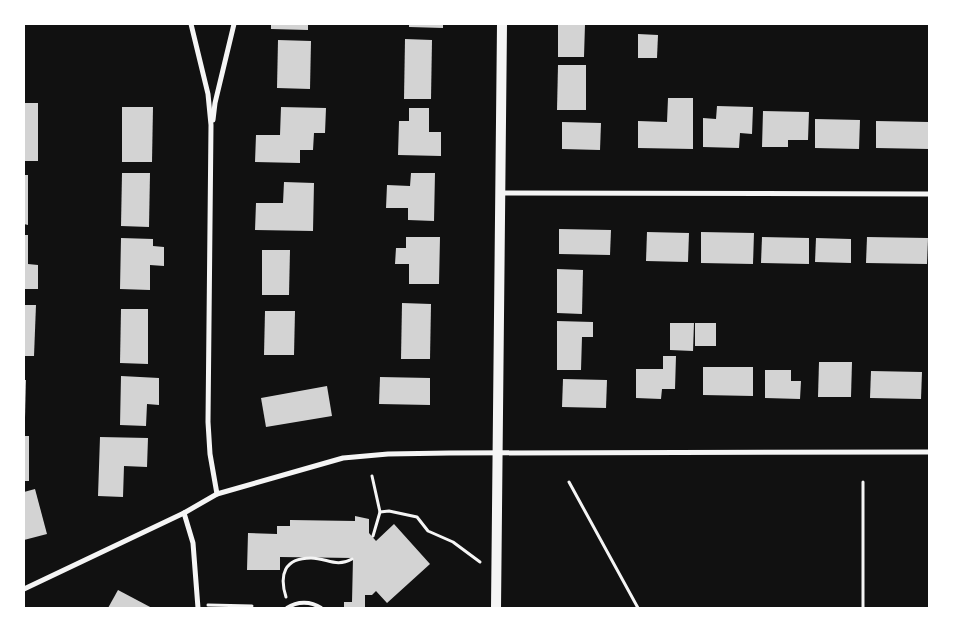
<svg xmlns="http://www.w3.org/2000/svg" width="953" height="632" viewBox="0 0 953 632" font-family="Raleway,sans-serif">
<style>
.building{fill:#d3d3d3}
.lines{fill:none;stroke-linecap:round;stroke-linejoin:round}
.path{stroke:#f5f5f5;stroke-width:3}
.service{stroke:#f5f5f5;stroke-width:4}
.minor{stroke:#f5f5f5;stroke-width:5}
.secondary{stroke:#f5f5f5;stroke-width:10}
</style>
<rect width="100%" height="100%" fill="#111"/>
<g class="building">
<polygon points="271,24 308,24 308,30 271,29"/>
<polygon points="409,24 443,24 443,28 409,27"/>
<polygon points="558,24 585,24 584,57 558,57"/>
<polygon points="638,34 658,35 657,58 638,58"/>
<polygon points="405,39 432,40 431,99 404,99"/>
<polygon points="278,40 311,41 310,89 277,88"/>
<polygon points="558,65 586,65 586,110 557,110"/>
<polygon points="668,98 693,98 693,149 638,148 638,121 667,122"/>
<rect x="24" y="103" width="14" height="58"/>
<polygon points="717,106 753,107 752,134 740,133 739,148 703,147 703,118 716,119"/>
<polygon points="122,107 153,107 152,162 122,162"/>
<polygon points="281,107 326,108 325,133 314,133 313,150 300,150 300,163 255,162 256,135 280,135"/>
<polygon points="409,108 429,108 429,132 441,132 441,156 398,155 399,121 409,121"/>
<polygon points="763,111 809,112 808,140 788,140 788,147 762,147"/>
<polygon points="815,119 860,120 859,149 815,148"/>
<polygon points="876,121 929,122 929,149 876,148"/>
<polygon points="562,122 601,123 600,150 562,149"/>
<polygon points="122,173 150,173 149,227 121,226"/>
<polygon points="411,173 435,173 434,221 408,220 408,208 386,208 387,185 410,186"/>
<polygon points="24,175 28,175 28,225 24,224"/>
<polygon points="284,182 314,183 313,231 255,230 256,203 283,203"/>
<polygon points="559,229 611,230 610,255 559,254"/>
<polygon points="647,232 689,233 688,262 646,261"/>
<polygon points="701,232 754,233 753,264 701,263"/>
<polygon points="24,235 28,235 28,264 38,265 38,289 24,289"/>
<polygon points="406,237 440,237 439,284 409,284 409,264 395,264 396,248 406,248"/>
<polygon points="762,237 809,238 809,264 761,263"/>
<polygon points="867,237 928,238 927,264 866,263"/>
<polygon points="121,238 153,239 153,246 164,247 164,266 150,265 150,290 120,289"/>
<polygon points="816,238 851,239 851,263 815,262"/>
<polygon points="262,250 290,250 289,295 262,295"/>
<polygon points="557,269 583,270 582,314 557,313"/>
<polygon points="402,303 431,304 430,359 401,359"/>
<polygon points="24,305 36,305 34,356 24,356"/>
<polygon points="121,309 148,309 148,364 120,363"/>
<polygon points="265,311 295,311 294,355 264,355"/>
<polygon points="557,321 593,322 593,337 582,337 581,370 557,370"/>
<polygon points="670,323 694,323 693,351 670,350"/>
<rect x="695" y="323" width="21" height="23"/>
<polygon points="663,356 676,356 675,389 662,389 661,399 636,398 636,369 663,369"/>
<polygon points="819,362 852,362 851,397 818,397"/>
<polygon points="703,367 753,367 753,396 703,395"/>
<polygon points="765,370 791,370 791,381 801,381 800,399 765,398"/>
<polygon points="871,371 922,372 921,399 870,398"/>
<polygon points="121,376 159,378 159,405 147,404 146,426 120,425"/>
<polygon points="380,377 430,378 430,405 379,404"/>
<polygon points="563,379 607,380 606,408 562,407"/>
<polygon points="24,380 26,380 25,418 24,418"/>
<polygon points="327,386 332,416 266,427 261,398"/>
<rect x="24" y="436" width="5" height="45"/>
<polygon points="100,437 148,438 147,467 124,466 123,497 98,496"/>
<polygon points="35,489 47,534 24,540 24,492"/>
<polygon points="355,516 369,519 369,533 376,541 394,524 430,564 387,603 376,591 372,595 365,595 365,608 344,608 344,602 352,602 353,558 280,557 280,570 247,570 248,533 277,534 277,526 290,526 290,520 355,521"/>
<polygon points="118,590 152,608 108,608"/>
</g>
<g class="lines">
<g class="path">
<polyline points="372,476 380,512 373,536"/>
<polyline points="569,482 638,608"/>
<polyline points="380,512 389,511 417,517 428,531 453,542 480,562"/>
<path d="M286,597c-7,-22 -2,-39 25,-39 16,0 25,10 41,1"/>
<polyline points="208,605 252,606"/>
<polyline points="863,608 863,482"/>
</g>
<path class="service" d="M287,608c10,-7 24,-7 34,0"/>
<g class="minor">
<polyline points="191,24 208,94 211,125 208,422 210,454 217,494"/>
<polyline points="213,120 215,103 234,24"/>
<polyline points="502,193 929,194"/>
<polyline points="184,513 193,543 198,608"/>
<polyline points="24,589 184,513 217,494 343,458 388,454 449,453 929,452"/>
</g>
<polyline class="secondary" points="496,608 502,24"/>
</g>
<rect width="953" height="632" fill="none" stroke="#ffffff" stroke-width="50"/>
</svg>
